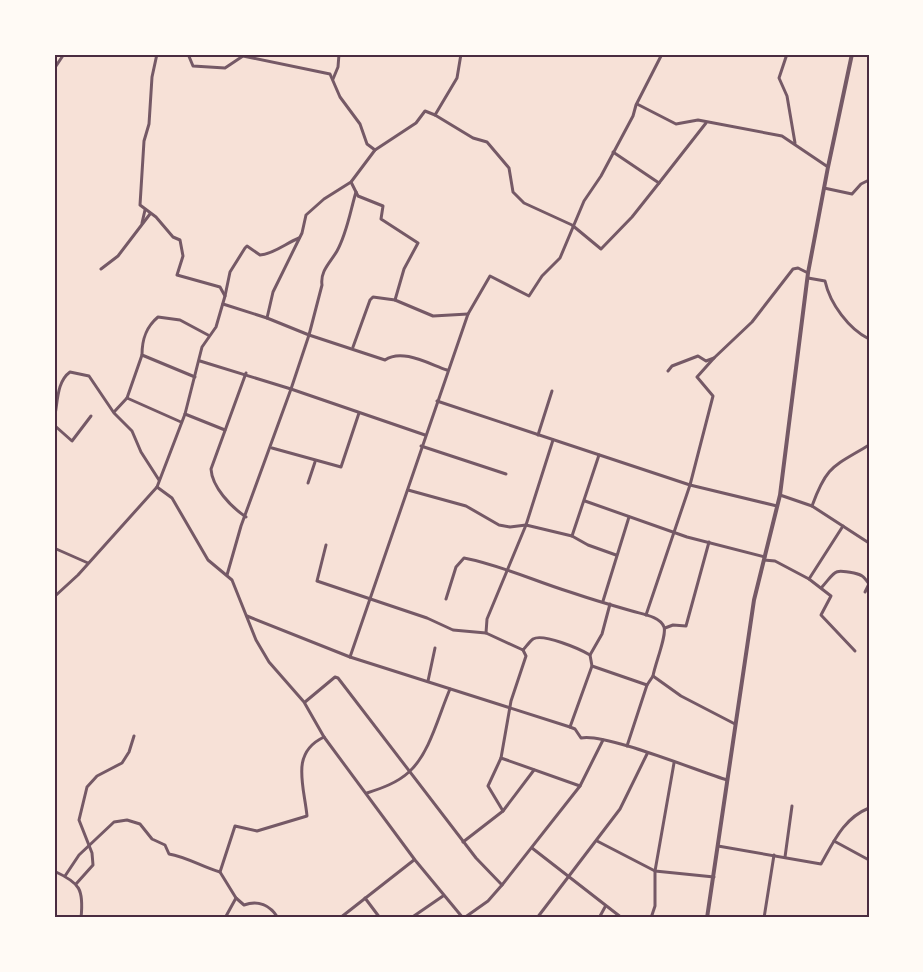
<svg xmlns="http://www.w3.org/2000/svg" width="923" height="972" viewBox="0 0 923 972" font-family="Bitter,serif">
<style>
.lines{fill:none;stroke-linecap:round;stroke-linejoin:round}
.minor{stroke:#755966;stroke-width:3}
.tertiary{stroke:#755966;stroke-width:4}
.neatline{fill:none;stroke:#4a2c40;stroke-width:2}
</style>
<rect width="100%" height="100%" fill="#f7e1d7"/>
<g class="lines">
<g class="minor">
<polyline points="188,54 193,66 225,68 243,56 330,74 340,97 360,124 367,144 375,150"/>
<polyline points="787,54 779,78 787,96 795,143"/>
<polyline points="54,69 64,54"/>
<polyline points="333,79 338,67 339,54"/>
<polyline points="637,104 676,124 698,120 782,136 828,167"/>
<polyline points="435,115 473,138 487,142 509,168 513,192 524,203 572,225 601,249 632,217 659,183"/>
<polyline points="613,152 659,183 706,123"/>
<polyline points="351,182 358,196 383,206 381,219 418,243 404,269 395,300 373,297 370,300 353,347"/>
<polyline points="824,188 852,194 861,184 869,180"/>
<path d="M356,192c-6,20 -9,41 -19,59 -7,12 -17,20 -15,34l-13,50 76,25c17,-12 44,4 62,10"/>
<polyline points="142,223 145,210"/>
<polyline points="101,269 118,256 150,214"/>
<path d="M808,278l17,3c5,23 24,48 44,58"/>
<path d="M225,296l5,-24 15,-24 2,-2 13,9c14,-1 26,-12 39,-17"/>
<polyline points="395,300 433,316 468,314"/>
<polyline points="223,304 267,318"/>
<polyline points="200,361 291,389 309,335 267,318 273,292 302,233 306,215 324,199 351,182 375,150 416,123 425,111 435,115 457,78 461,54"/>
<polyline points="668,371 672,366 698,356 706,361 714,358 752,322 793,269 798,268 808,273"/>
<path d="M195,377l-53,-22c0,-16 4,-28 16,-38l22,3 28,15"/>
<polyline points="127,398 142,355"/>
<polyline points="437,401 690,485 777,506"/>
<polyline points="114,412 127,398 181,422"/>
<polyline points="185,414 225,430"/>
<path d="M54,420c4,-16 2,-38 16,-48l19,4 25,37 18,18 9,21 18,28"/>
<polyline points="54,425 72,441 91,416"/>
<polyline points="538,435 552,391"/>
<polyline points="421,446 506,474"/>
<polyline points="272,448 341,467 359,413"/>
<polyline points="599,455 572,536 588,545 616,555"/>
<polyline points="308,483 315,462"/>
<polyline points="157,487 172,498 208,560 232,580 256,640 269,662 304,702 324,737 415,860 463,918"/>
<polyline points="408,490 466,506 499,525 510,527 526,525 572,536"/>
<polyline points="780,495 812,506 869,543"/>
<polyline points="585,501 687,537 765,557"/>
<path d="M812,506c15,-41 21,-39 57,-61"/>
<path d="M246,517c-15,-10 -34,-30 -35,-48l35,-96"/>
<polyline points="843,526 809,579 831,596 821,615 855,651"/>
<path d="M326,545l-9,36 110,37 26,12 33,3 37,17c3,-3 6,-8 10,-11 10,-6 47,10 57,16"/>
<polyline points="54,548 88,563"/>
<polyline points="764,560 775,561 809,579"/>
<polyline points="227,575 241,526 291,389 425,435"/>
<path d="M822,587c14,-16 11,-18 32,-14 9,2 10,4 15,11"/>
<polyline points="865,592 869,584"/>
<polyline points="54,597 78,575 157,487 185,414 202,347 216,327 225,296 220,287 177,275 183,256 180,240 173,237 156,217 140,205 144,141 149,124 152,77 157,54"/>
<path d="M446,599l10,-32 8,-9c37,7 70,23 106,34 20,7 41,13 62,19 9,3 28,5 32,16 3,8 -9,37 -11,49"/>
<polyline points="603,601 629,517"/>
<polyline points="610,604 602,634 590,655 592,666 647,685 653,676 681,696 735,724"/>
<polyline points="646,615 690,485 713,396 697,377 714,358"/>
<path d="M247,616l103,41 220,70 5,2 6,9c22,-6 119,34 146,42"/>
<polyline points="665,628 673,625 686,626 709,542"/>
<polyline points="486,633 487,619 526,525 553,440"/>
<polyline points="350,657 468,314 490,276 529,296 542,276 560,258 584,201 601,176 633,116 636,105 662,54"/>
<polyline points="428,681 435,648"/>
<polyline points="305,702 335,677 338,678 476,858 502,885"/>
<polyline points="570,727 592,666"/>
<polyline points="627,746 647,685"/>
<polyline points="501,758 580,786"/>
<path d="M367,793c15,-5 30,-10 42,-21 21,-19 30,-58 41,-83"/>
<polyline points="503,811 534,770"/>
<polyline points="597,841 655,871 714,877"/>
<polyline points="834,841 869,860"/>
<polyline points="463,842 503,811 488,786 501,758 511,701 526,656 523,650"/>
<path d="M718,846l103,18c13,-23 23,-46 48,-56"/>
<polyline points="532,848 622,918"/>
<polyline points="785,857 792,806"/>
<path d="M54,871c26,12 30,18 27,47"/>
<path d="M65,876l14,-21 35,-33 13,-2 13,4 12,15 13,6 4,9c18,3 33,13 51,18"/>
<polyline points="76,884 93,865 92,853 79,820 87,787 97,776 122,763 129,752 134,736"/>
<path d="M236,898l8,7c14,-5 26,0 34,13"/>
<polyline points="365,898 380,918"/>
<path d="M225,918l11,-20 -16,-26 15,-46 22,5 50,-15c-3,-31 -17,-63 17,-79"/>
<polyline points="340,918 414,860"/>
<polyline points="411,918 443,896"/>
<polyline points="464,918 488,901 502,885 580,786 603,740"/>
<polyline points="537,918 620,809 647,754"/>
<polyline points="599,918 605,907"/>
<polyline points="651,918 655,906 655,871 674,763"/>
<polyline points="764,918 774,855"/>
</g>
<polyline class="tertiary" points="707,918 754,600 780,495 808,273 828,167 852,54"/>
</g>
<rect width="923" height="972" fill="none" stroke="#fffaf5" stroke-width="111"/>
<rect x="56" y="56" width="812" height="860" class="neatline"/>
</svg>
